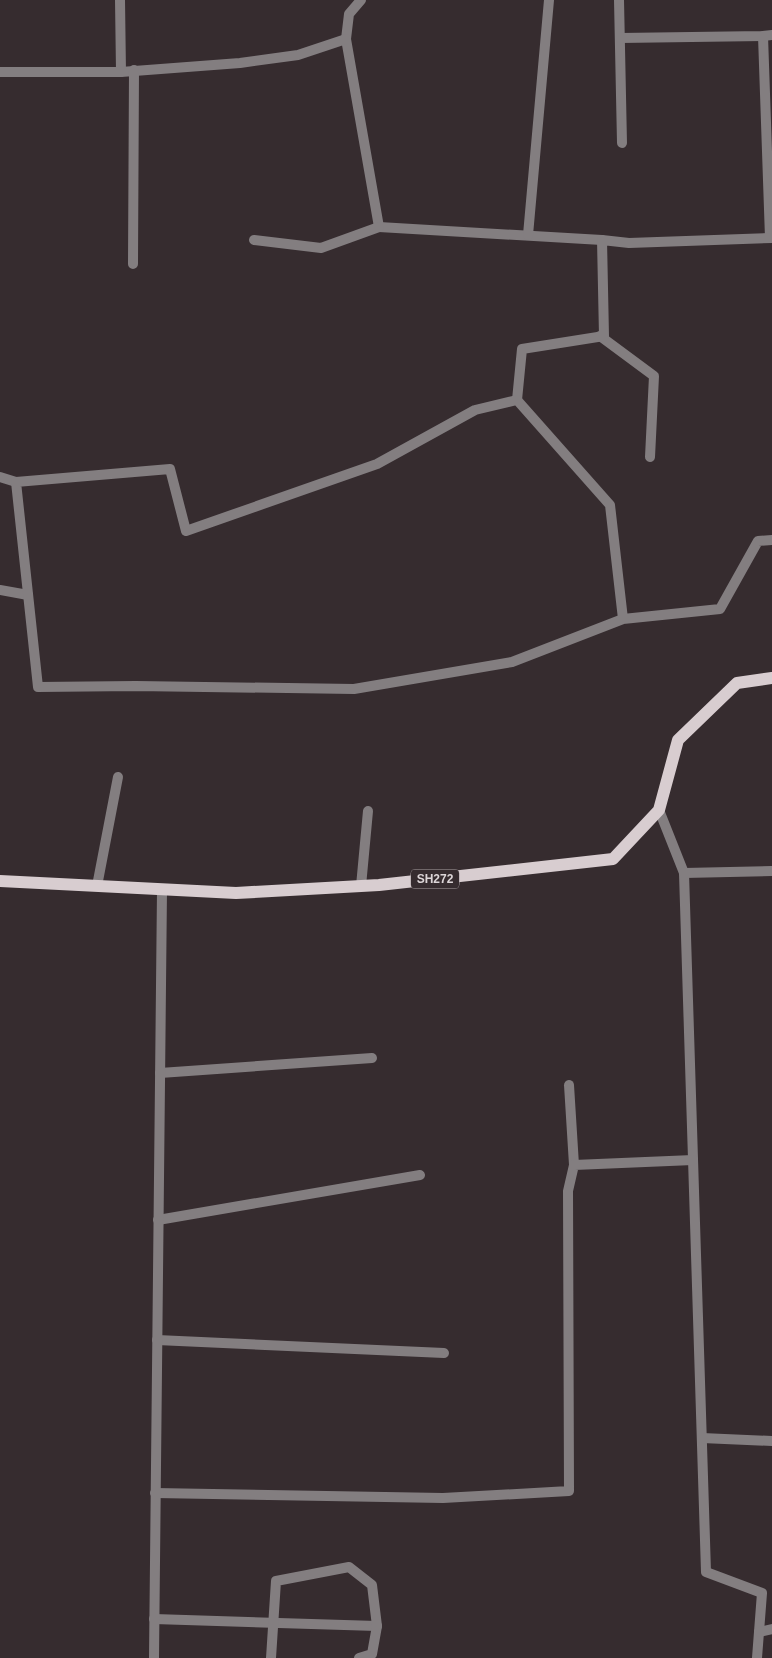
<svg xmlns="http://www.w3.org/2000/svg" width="772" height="1658" viewBox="0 0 772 1658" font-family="Helvetica,sans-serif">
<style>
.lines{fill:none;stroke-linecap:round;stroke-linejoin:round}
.street{stroke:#837e80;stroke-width:10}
.primary{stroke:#d8cdd0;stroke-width:12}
.labels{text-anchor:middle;stroke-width:4;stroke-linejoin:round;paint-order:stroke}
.shield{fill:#362c2f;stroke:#aaa2a5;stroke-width:1}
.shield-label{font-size:12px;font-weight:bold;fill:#dcd5d7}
</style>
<rect width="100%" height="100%" fill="#362c2f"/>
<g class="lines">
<g class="street">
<polyline points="120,0 121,72"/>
<polyline points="361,0 349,14 346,39 379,227 602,240"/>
<polyline points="619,0 622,143"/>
<polyline points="763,36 770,238"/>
<polyline points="620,38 763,36 772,35"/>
<polyline points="0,72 121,72 240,63 298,55 346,39"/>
<polyline points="528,235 549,0"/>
<polyline points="254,240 321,248 379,227"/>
<polyline points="133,264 134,70"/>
<polyline points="600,336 654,376 650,457"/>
<polyline points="517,400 522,349 604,336 602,240 629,243 772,238"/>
<polyline points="0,477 16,482"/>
<polyline points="0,590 28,595"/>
<polyline points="623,619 610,505 517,400 475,410 377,464 186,531 170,469 16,482 38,687 136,686 354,689 512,662 623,619 720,609 758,541 772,540"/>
<polyline points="659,810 684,873 706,1572 762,1593 757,1658"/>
<polyline points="684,873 772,871"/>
<polyline points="97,886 118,777"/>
<polyline points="361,886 368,811"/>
<polyline points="160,1073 372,1058"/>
<polyline points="569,1085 574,1165"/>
<polyline points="158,1220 420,1175"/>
<polyline points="157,1340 444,1353"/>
<polyline points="702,1438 772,1441"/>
<polyline points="155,1493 443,1498 569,1491 568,1191 574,1165 693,1160"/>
<polyline points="154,1619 377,1626"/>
<polyline points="759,1632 772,1629"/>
<polyline points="154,1658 162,890"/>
<polyline points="271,1658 276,1581 349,1567 372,1585 377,1626 372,1654 359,1658"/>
</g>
<polyline class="primary" points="0,881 236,893 379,885 613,859 659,810 678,740 737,683 772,678"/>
</g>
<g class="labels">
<rect class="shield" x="411" y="869.5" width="48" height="19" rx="4"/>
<g class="shield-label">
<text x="435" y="883">SH272</text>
</g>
</g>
</svg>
